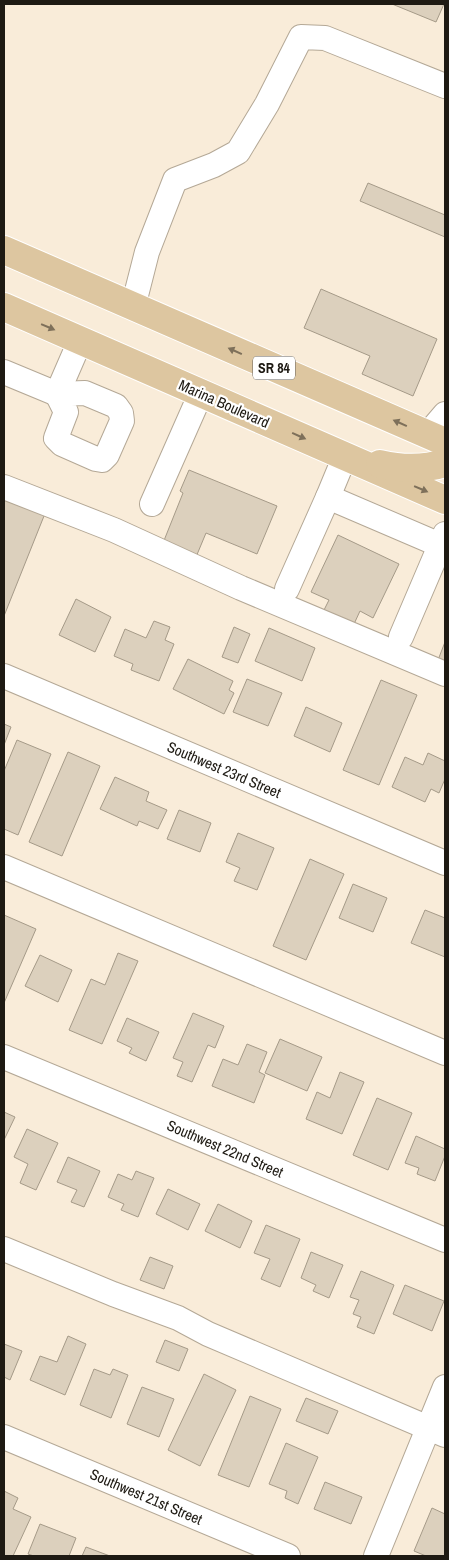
<svg xmlns="http://www.w3.org/2000/svg" width="449" height="1560" viewBox="0 0 449 1560" font-family="'Archivo Narrow',sans-serif">
<style>
.building{fill:#dcd0bd;stroke:#a59a88}
.lines{fill:none;stroke-linecap:round;stroke-linejoin:round}
.minor-casing{stroke:#b4a896;stroke-width:26}
.major-casing{stroke:#fff;stroke-width:30}
.minor{stroke:#fff;stroke-width:24}
.major{stroke:#ddc6a0;stroke-width:28}
.oneway{fill:#7e705a}
.labels{text-anchor:middle;stroke-width:4.5;stroke-linejoin:round;paint-order:stroke}
.shield{fill:#fff;stroke:#625f5a;stroke-width:1}
.shield-label{font-size:14px;font-weight:bold;fill:#1e1a13}
.street-label{font-size:15px;fill:#1e1a13;stroke:#fff}
</style>
<rect width="100%" height="100%" fill="#f9ecd9"/>
<g class="building">
<polygon points="392,4 444,4 436,22"/>
<polygon points="368,183 445,215 445,237 360,201"/>
<polygon points="321,289 437,339 413,396 362,374 370,356 304,328"/>
<polygon points="189,470 277,506 257,554 206,533 196,557 163,543 183,493 180,491"/>
<polygon points="4,493 46,511 4,616"/>
<polygon points="338,535 399,564 373,618 360,611 354,624 324,610 329,600 311,592"/>
<polygon points="76,599 111,617 95,652 59,635"/>
<polygon points="154,621 170,627 165,640 174,644 159,681 131,670 133,664 114,656 125,629 146,638"/>
<polygon points="234,627 250,634 238,663 222,657"/>
<polygon points="269,628 315,648 302,681 255,661"/>
<polygon points="445,642 445,663 438,660"/>
<polygon points="188,659 233,681 229,690 234,693 224,714 173,689"/>
<polygon points="247,679 282,693 268,726 233,712"/>
<polygon points="381,680 417,695 379,785 343,770"/>
<polygon points="306,707 342,723 330,752 294,736"/>
<polygon points="4,724 11,727 4,745"/>
<polygon points="17,740 51,754 18,835 4,829 4,771"/>
<polygon points="68,752 100,766 62,856 29,842"/>
<polygon points="428,753 445,761 445,779 439,793 431,789 425,802 392,787 405,757 423,765"/>
<polygon points="115,777 149,792 146,801 167,810 158,829 139,821 137,826 100,809"/>
<polygon points="179,810 211,823 200,852 167,839"/>
<polygon points="238,833 274,848 257,890 234,881 240,868 226,862"/>
<polygon points="310,859 344,874 306,960 273,946"/>
<polygon points="353,884 387,898 373,932 339,918"/>
<polygon points="425,910 445,918 445,957 411,943"/>
<polygon points="4,915 36,929 4,1003"/>
<polygon points="118,953 138,961 102,1044 69,1030 91,979 105,985"/>
<polygon points="40,955 72,970 58,1002 25,986"/>
<polygon points="193,1013 224,1026 215,1048 208,1045 192,1082 177,1076 183,1062 173,1058"/>
<polygon points="127,1018 159,1032 146,1061 129,1053 132,1048 117,1041"/>
<polygon points="280,1039 322,1057 307,1091 265,1073"/>
<polygon points="247,1044 267,1052 259,1072 265,1075 254,1103 212,1086 223,1059 238,1065"/>
<polygon points="340,1072 364,1082 342,1134 306,1119 317,1092 330,1098"/>
<polygon points="377,1098 412,1113 388,1170 353,1155"/>
<polygon points="4,1112 15,1117 4,1140"/>
<polygon points="27,1129 58,1143 36,1190 20,1183 28,1164 14,1157"/>
<polygon points="416,1136 445,1149 445,1156 435,1181 417,1174 419,1168 405,1163"/>
<polygon points="68,1157 100,1171 84,1207 71,1202 77,1190 57,1182"/>
<polygon points="136,1171 154,1178 138,1217 121,1210 124,1204 108,1197 118,1174 132,1180"/>
<polygon points="168,1189 200,1204 188,1230 156,1214"/>
<polygon points="218,1204 252,1221 240,1248 205,1231"/>
<polygon points="266,1225 300,1239 280,1287 261,1279 270,1259 254,1253"/>
<polygon points="311,1252 343,1265 329,1298 313,1291 316,1285 301,1278"/>
<polygon points="150,1257 173,1266 164,1289 140,1280"/>
<polygon points="361,1271 394,1285 374,1334 357,1327 361,1317 353,1314 359,1300 350,1297"/>
<polygon points="405,1285 444,1301 432,1331 393,1314"/>
<polygon points="68,1336 86,1344 65,1395 30,1380 40,1356 57,1362"/>
<polygon points="165,1340 188,1349 179,1371 156,1362"/>
<polygon points="4,1344 22,1351 10,1380 4,1377"/>
<polygon points="94,1369 110,1375 113,1369 128,1375 111,1418 80,1405"/>
<polygon points="204,1374 236,1390 200,1466 168,1450"/>
<polygon points="142,1387 174,1399 159,1437 127,1424"/>
<polygon points="250,1396 281,1409 249,1487 218,1475"/>
<polygon points="306,1398 338,1411 328,1434 296,1421"/>
<polygon points="286,1443 318,1457 298,1504 285,1498 287,1491 269,1484"/>
<polygon points="325,1482 362,1497 351,1524 314,1509"/>
<polygon points="4,1491 18,1498 13,1509 31,1517 13,1556 4,1556"/>
<polygon points="432,1508 445,1514 445,1556 426,1556 414,1551"/>
<polygon points="40,1524 76,1538 69,1556 34,1556 28,1554"/>
<polygon points="86,1547 110,1556 82,1556"/>
</g>
<g class="lines">
<defs>
<g id="minor">
<polyline points="133,307 147,252 175,180 214,165 238,152 267,104 301,37 325,38 445,86"/>
<polyline points="4,372 57,394 80,341"/>
<polygon points="85,393 116,406 121,413 122,421 107,455 102,460 96,459 62,444 56,438 66,412 57,394"/>
<polyline points="427,435 445,414"/>
<polyline points="4,487 114,530 241,588 445,674"/>
<polyline points="328,497 345,456"/>
<polyline points="152,504 201,393"/>
<polyline points="287,589 328,497 440,545"/>
<polyline points="401,637 445,534"/>
<polyline points="4,676 445,863"/>
<polyline points="4,867 445,1053"/>
<polyline points="4,1057 445,1240"/>
<polyline points="4,1249 113,1294 178,1318 208,1334 445,1435"/>
<polyline points="4,1437 288,1556"/>
<polyline points="376,1556 445,1387"/>
</g>
<g id="major">
<polyline points="4,250 445,442"/>
<polyline points="4,307 445,500"/>
<path d="M380,464c21,5 45,5 65,-1"/>
</g>
</defs>
<use href="#minor" class="minor-casing"/>
<use href="#major" class="major-casing"/>
<use href="#minor" class="minor"/>
<use href="#major" class="major"/>
</g>
<defs><path id="oneway-solid" d="M-6-.8H1V-3.2L6.5 0L1 3.2V.8H-6Z" transform="scale(1.25)"/></defs>
<g class="oneway">
<use href="#oneway-solid" transform="translate(48 327) rotate(23)"/>
<use href="#oneway-solid" transform="translate(235 351) rotate(-156)"/>
<use href="#oneway-solid" transform="translate(400 423) rotate(-156)"/>
<use href="#oneway-solid" transform="translate(299 436) rotate(24)"/>
<use href="#oneway-solid" transform="translate(421 489) rotate(23)"/>
</g>
<g class="labels">
<rect class="shield" x="253" y="356.5" width="42" height="23" rx="4"/>
<g class="shield-label">
<text x="274" y="373">SR 84</text>
</g>
<g class="street-label">
<text transform="translate(224 404) rotate(24)" y="5">Marina Boulevard</text>
<text transform="translate(224 770) rotate(23)" y="5">Southwest 23rd Street</text>
<text transform="translate(225 1149) rotate(23)" y="5">Southwest 22nd Street</text>
<text transform="translate(146 1497) rotate(23)" y="5">Southwest 21st Street</text>
</g>
</g>
<rect width="449" height="1560" fill="none" stroke="#1e1a13" stroke-width="10"/>
</svg>
